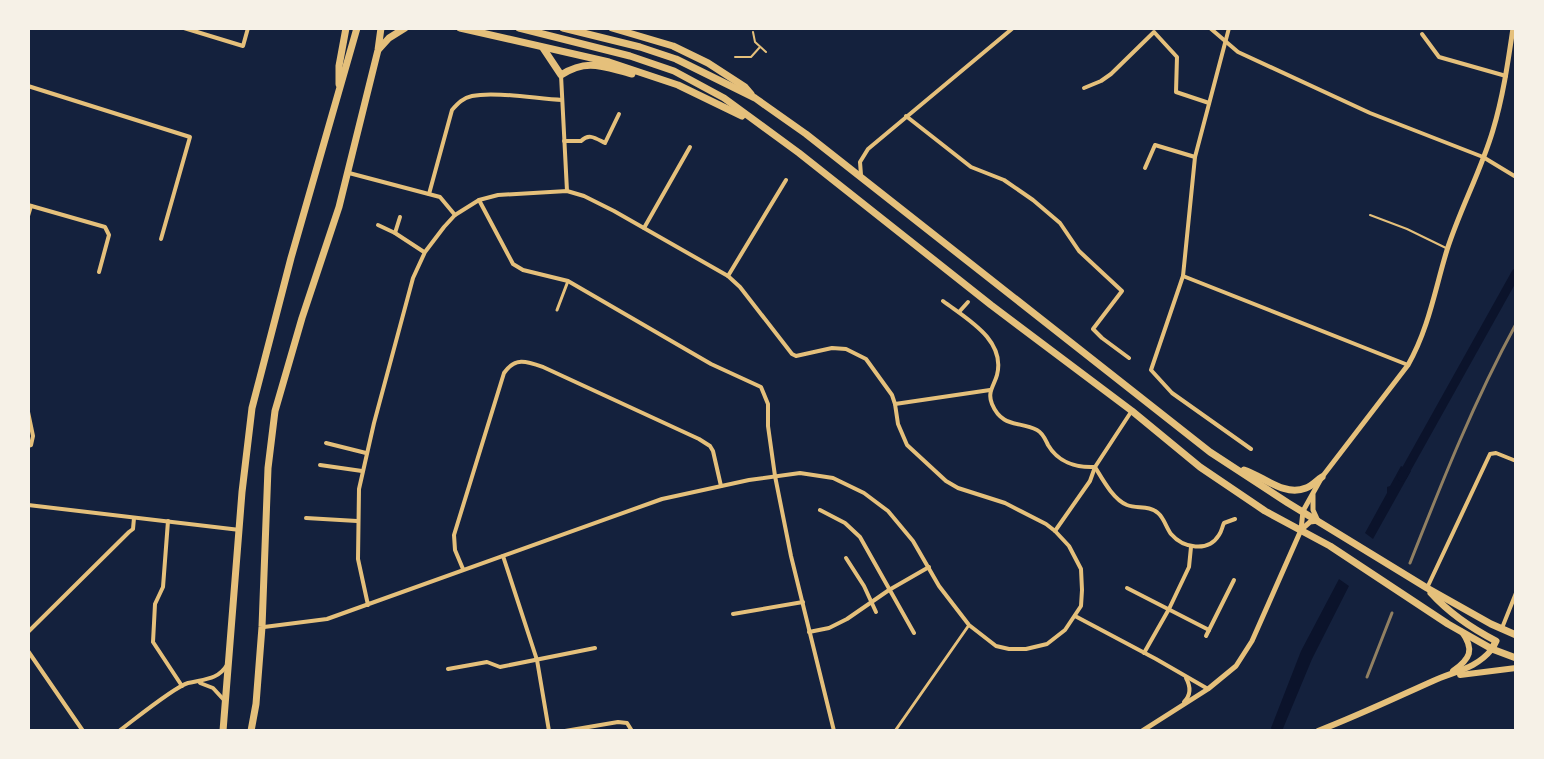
<svg xmlns="http://www.w3.org/2000/svg" width="1544" height="759" viewBox="0 0 1544 759" font-family="'Alegreya Sans',sans-serif">
<style>
.water{fill:#0b132b}
.lines{fill:none;stroke-linecap:round;stroke-linejoin:round}
.canal{stroke:#0b132b;stroke-width:9}
.service{stroke:#e5c07b;stroke-width:2}
.pedestrian{stroke:#e5c07b;stroke-width:3}
.minor{stroke:#e5c07b;stroke-width:4}
.tertiary{stroke:#e5c07b;stroke-width:5}
.secondary{stroke:#e5c07b;stroke-width:6}
.trunk{stroke:#e5c07b;stroke-width:7}
.rail{stroke:#918062;stroke-width:3}
</style>
<rect width="100%" height="100%" fill="#14213d"/>
<g class="water">
<polygon points="1401,466 1411,471 1373,539 1365,533 1387,493 1387,487 1390,486"/>
<polygon points="1339,579 1349,586 1312,659 1282,731 1273,731 1271,728 1301,651"/>
</g>
<g class="lines">
<polyline class="canal" points="1402,477 1516,273"/>
<g class="service">
<polyline points="753,32 755,42 766,52"/>
<polyline points="735,57 751,57 760,47"/>
<polyline points="1370,215 1407,229 1446,248"/>
</g>
<g class="pedestrian">
<polyline points="557,310 568,281"/>
<polyline points="895,731 969,625"/>
</g>
<g class="minor">
<polyline points="184,28 243,46 248,28"/>
<polyline points="1210,28 1238,52 1370,113 1483,157 1516,177"/>
<polyline points="1229,28 1195,157 1183,276 1151,370 1172,393 1251,449"/>
<polyline points="1422,34 1439,57 1506,76"/>
<polyline points="561,75 567,191"/>
<polyline points="28,86 190,137 161,239"/>
<polyline points="1084,88 1101,81 1111,74 1154,32 1177,57 1176,92 1209,103"/>
<polyline points="906,116 971,167 1004,180 1033,200 1060,223 1079,251 1122,291 1093,329 1102,338 1129,358"/>
<path d="M564,141h17c8,-8 14,-3 24,2l14,-29"/>
<polyline points="1145,168 1155,145 1195,157"/>
<polyline points="349,173 440,197 455,215"/>
<polyline points="861,175 860,162 868,149 1013,28"/>
<path d="M429,194l23,-84c6,-7 11,-12 20,-14 22,-5 66,3 90,4"/>
<polyline points="479,200 513,264 523,270 568,281 711,364 761,387 768,404 768,426 775,476 791,556 834,731"/>
<polyline points="28,205 105,227 109,235 99,272"/>
<polyline points="28,216 31,206"/>
<polyline points="378,225 395,233 424,252"/>
<polyline points="644,228 690,147"/>
<polyline points="395,233 400,217"/>
<polyline points="728,276 786,180"/>
<polyline points="1183,276 1408,365"/>
<path d="M943,301c24,18 63,39 54,74 -3,11 -10,17 -5,29 10,24 27,17 45,26 6,3 8,9 11,15 10,17 28,23 47,22"/>
<polyline points="959,312 968,302"/>
<polyline points="895,404 990,390"/>
<polyline points="28,412 33,436 31,445 28,446"/>
<polyline points="326,443 366,453"/>
<polyline points="320,465 362,471"/>
<path d="M1095,467c8,13 18,32 32,38 10,4 22,0 31,8 6,5 8,14 13,21 12,14 37,19 48,1 3,-4 3,-8 5,-12l11,-4"/>
<polyline points="28,505 240,530"/>
<polyline points="820,510 845,523 860,537 914,633"/>
<polyline points="306,518 357,521"/>
<polyline points="168,521 163,587 155,604 153,642 182,686"/>
<polyline points="1055,531 1090,481 1095,467 1131,412"/>
<polyline points="503,556 537,660 549,731"/>
<polyline points="846,558 864,586 876,612"/>
<path d="M463,569l-8,-19 -1,-15 50,-162c11,-16 22,-12 39,-6l156,72 11,7 3,5 8,35"/>
<polyline points="1127,588 1209,630"/>
<polyline points="1427,588 1490,454 1496,453 1516,461"/>
<polyline points="733,614 803,602"/>
<polyline points="1075,616 1156,659 1208,689"/>
<polyline points="264,627 327,619 662,499 749,480 800,473 833,478 864,493 888,511 913,541 939,586 969,625 996,646 1009,649 1026,649 1047,644 1065,630 1081,606 1082,590 1081,569 1069,546 1055,531 1046,524 1005,503 958,488 946,481 907,445 898,424 895,404 892,395 866,359 846,349 832,348 796,356 792,354 740,287 728,276 614,211 584,196 567,191 498,195 479,200 455,215 444,227 425,252 413,278 374,423 359,489 358,559 368,605"/>
<polyline points="1502,628 1516,593"/>
<polyline points="28,632 129,532 133,529 134,518"/>
<polyline points="809,632 829,628 847,619 889,590 929,567"/>
<polyline points="1206,636 1234,580"/>
<polyline points="28,651 83,731"/>
<polyline points="1144,653 1169,609 1189,567 1191,547"/>
<polyline points="448,669 487,662 500,667 595,648"/>
<polyline points="200,683 213,688 224,700"/>
<path d="M1184,702c7,-7 7,-15 2,-24"/>
<path d="M119,731c15,-11 55,-44 69,-48 16,-4 30,-3 39,-18"/>
<polyline points="565,731 618,722 627,723 632,731"/>
</g>
<g class="tertiary">
<polyline points="1302,529 1310,522 1318,521 1313,510 1313,495"/>
<path d="M1142,731l66,-42 28,-23 16,-25 49,-111 2,-19 19,-34 86,-112c21,-37 27,-76 39,-115 13,-41 34,-79 46,-120 10,-33 15,-68 20,-102"/>
</g>
<g class="secondary">
<path d="M1453,671c17,-12 22,-21 9,-39"/>
<polyline points="1460,675 1516,668"/>
<path d="M1318,731c39,-15 77,-33 115,-50 22,-10 43,-12 59,-32"/>
</g>
<g class="trunk">
<polyline points="460,28 609,62 678,85 742,116"/>
<polyline points="519,28 630,56 674,71 724,98 799,153 991,305 1132,411 1200,467 1265,511 1330,546 1448,624 1492,649 1516,658"/>
<polyline points="563,28 640,47 676,59 755,98 806,134 1210,452 1288,503 1427,588 1491,624 1516,635"/>
<polyline points="612,28 673,46 708,63 745,87 751,94"/>
<path d="M543,48l18,27c27,-17 42,-8 71,-1"/>
<polyline points="379,49 389,38 405,28"/>
<polyline points="339,84 339,66 346,28"/>
<path d="M1244,470c19,6 40,27 62,18 6,-2 11,-8 16,-11"/>
<path d="M1431,593c19,21 40,35 65,48l-4,8"/>
<polyline points="223,731 242,492 252,408 291,258 357,28"/>
<polyline points="251,731 256,704 262,627 268,468 275,411 302,318 339,207 378,50 381,28"/>
</g>
<g class="rail">
<path d="M1410,563c32,-81 64,-162 106,-239"/>
<polyline points="1367,677 1392,613"/>
</g>
</g>
<rect width="1544" height="759" fill="none" stroke="#f6f1e7" stroke-width="60"/>
</svg>
